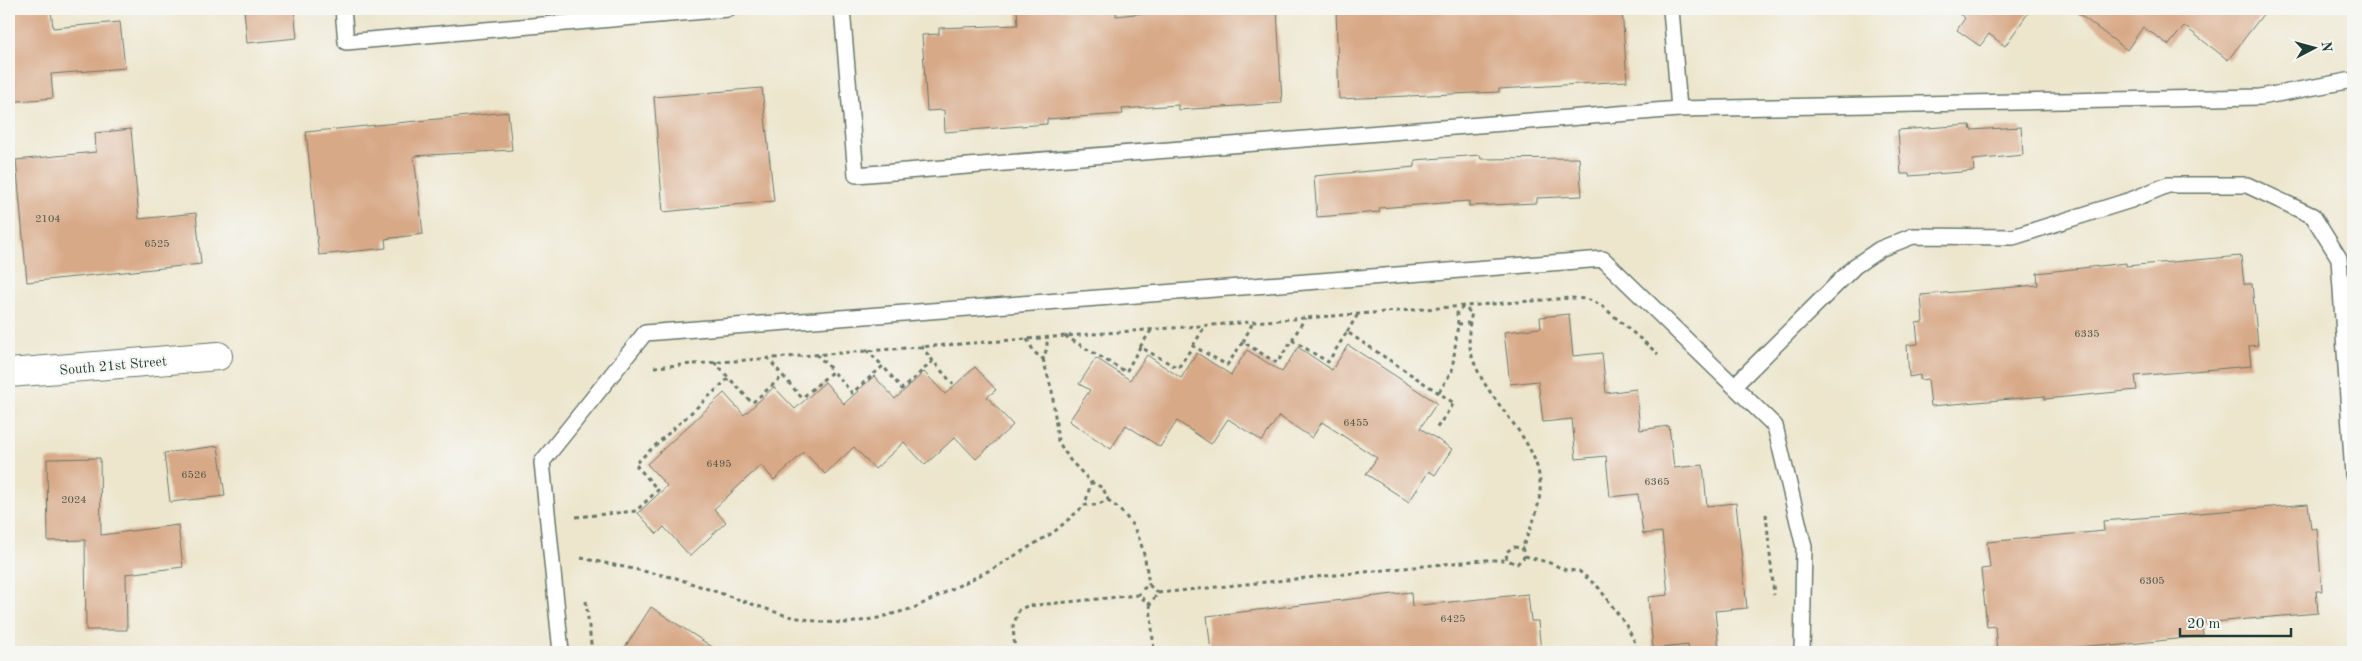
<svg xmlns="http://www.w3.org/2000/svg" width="2362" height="661" viewBox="0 0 2362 661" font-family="'Old Standard TT',serif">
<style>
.building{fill:#d8a987}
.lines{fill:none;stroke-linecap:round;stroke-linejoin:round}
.lane-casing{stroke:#67786a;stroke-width:18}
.street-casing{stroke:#67786a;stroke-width:30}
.path{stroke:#67786a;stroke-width:3;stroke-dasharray:4 4;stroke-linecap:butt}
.lane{stroke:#fff;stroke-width:15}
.street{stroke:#fff;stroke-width:28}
.labels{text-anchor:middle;stroke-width:4.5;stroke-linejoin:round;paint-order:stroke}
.number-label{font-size:11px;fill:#4d5849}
.street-label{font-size:14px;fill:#1f3d34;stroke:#f6f6f2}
</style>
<rect width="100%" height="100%" fill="#f6f6f2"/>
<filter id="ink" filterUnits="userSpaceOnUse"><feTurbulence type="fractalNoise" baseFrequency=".02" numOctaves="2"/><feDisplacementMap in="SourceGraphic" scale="10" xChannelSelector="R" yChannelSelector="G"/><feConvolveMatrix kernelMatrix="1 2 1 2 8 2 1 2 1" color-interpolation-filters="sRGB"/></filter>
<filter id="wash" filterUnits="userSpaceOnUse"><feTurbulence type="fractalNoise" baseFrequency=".0096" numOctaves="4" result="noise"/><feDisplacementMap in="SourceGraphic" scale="20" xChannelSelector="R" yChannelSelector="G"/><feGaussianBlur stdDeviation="1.12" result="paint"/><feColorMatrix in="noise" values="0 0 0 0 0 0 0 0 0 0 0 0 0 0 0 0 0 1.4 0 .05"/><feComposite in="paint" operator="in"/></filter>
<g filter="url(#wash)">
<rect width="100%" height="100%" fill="#ede6cd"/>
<g id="blocks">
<g class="building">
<polygon points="9,9 51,9 53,28 120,22 125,68 51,74 53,98 9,102"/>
<polygon points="244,9 294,9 297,38 247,43"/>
<polygon points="1017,9 1116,9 1116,16 1172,10 1172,9 1277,9 1282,103 1178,110 1178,105 1122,109 1123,114 1047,119 1047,124 945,132 944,110 927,111 922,35 939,34 939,28 1018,25"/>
<polygon points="1336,9 1622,9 1627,81 1499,89 1499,92 1339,99"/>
<polygon points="1952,9 2031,9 2005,46 1989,34 1980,46 1957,30 1965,18"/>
<polygon points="2072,9 2267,9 2228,60 2184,26 2169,45 2143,27 2127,50"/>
<polygon points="762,88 774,201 663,212 654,97"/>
<polygon points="508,112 512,150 414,156 423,234 385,239 386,248 319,255 306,132"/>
<polygon points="1970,125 1971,130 2021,127 2023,155 1973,160 1974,171 1909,176 1909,174 1901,174 1898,130"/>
<polygon points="131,129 139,219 196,213 201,264 27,282 16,160 96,152 95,133"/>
<polygon points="1480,155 1481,159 1579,158 1582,196 1537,198 1537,203 1469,206 1469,201 1379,208 1380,212 1317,217 1314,176 1415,167 1415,160"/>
<polygon points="2241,256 2244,284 2252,284 2258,345 2249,346 2251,366 2135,376 2137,390 2045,399 2045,396 1931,406 1928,379 1920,380 1920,375 1909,377 1907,345 1918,344 1916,323 1923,322 1921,295 2038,285 2037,273 2126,263 2126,266"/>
<polygon points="1569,314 1573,356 1602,353 1606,393 1636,389 1640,430 1669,426 1674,468 1703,465 1707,506 1736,503 1747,608 1715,611 1719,649 1689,652 1688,645 1653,649 1648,597 1668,595 1662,532 1643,534 1638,494 1610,497 1606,456 1576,459 1572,419 1543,422 1538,381 1510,384 1504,332 1541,328 1540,317"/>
<polygon points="1348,345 1437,403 1420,428 1452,449 1435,475 1429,471 1409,502 1366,474 1377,458 1322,422 1312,438 1279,416 1262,441 1228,419 1211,444 1177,421 1160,447 1126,425 1111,449 1069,421 1090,390 1079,384 1096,358 1130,380 1147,355 1181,378 1197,353 1231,375 1247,350 1282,372 1298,347 1332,370"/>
<polygon points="975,367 996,390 987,397 1013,425 976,459 955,437 925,465 904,442 875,469 854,447 825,474 804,452 774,480 761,465 714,509 726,522 690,556 664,527 657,534 638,513 667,486 647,464 724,393 744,415 774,387 795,409 825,382 844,404 874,376 895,399 924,372 945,394"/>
<polygon points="218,446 225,496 170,502 164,453"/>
<polygon points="100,458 101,535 178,525 183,567 126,574 127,630 86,630 85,540 48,541 47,459"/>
<polygon points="2308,504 2311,529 2317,528 2322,591 2316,591 2318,613 2202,623 2203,636 2112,646 2111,644 2022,652 1997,652 1995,626 1987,627 1981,569 1990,568 1987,542 2104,531 2103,521"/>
<polygon points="1411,592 1412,606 1528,594 1531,621 1538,621 1541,652 1211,652 1207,616"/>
<polygon points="651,607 720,652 622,652"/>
</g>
</g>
</g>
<g filter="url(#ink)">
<use href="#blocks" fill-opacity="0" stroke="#67786a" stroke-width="1"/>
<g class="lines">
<defs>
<g id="lane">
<polyline points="343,9 346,42 728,9"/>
<polyline points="842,9 856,175 1679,109 2260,97 2353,80"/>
<polyline points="1671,9 1679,109"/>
<polyline points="1734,386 1855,266 1880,249 1913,236 2013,237 2131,200 2168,185 2247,185 2313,216 2339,258 2353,475"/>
<polyline points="561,652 542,462 645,333 1603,259 1775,426 1804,547 1802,652"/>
</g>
<polyline id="street" points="9,373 218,356"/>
</defs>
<use href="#lane" class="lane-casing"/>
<use href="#street" class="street-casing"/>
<g class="path">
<polyline points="1458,324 1469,323"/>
<polyline points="1347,332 1358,314"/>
<polyline points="1065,336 1126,372 1140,347 1178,368 1193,346 1227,365 1243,342 1277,363 1292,340 1328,362 1347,332 1454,403 1436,429"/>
<polyline points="1027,339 1034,352 1043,359 1047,348 1047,337"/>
<polyline points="1292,340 1305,318"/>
<polyline points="1243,342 1253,322"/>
<polyline points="921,346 933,361"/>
<polyline points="1193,346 1205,326"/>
<polyline points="1140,347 1152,329"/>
<polyline points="866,350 883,366"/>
<polyline points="816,354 833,371"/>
<polyline points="767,357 783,376"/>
<polyline points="1043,359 1052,391 1058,441 1070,460 1091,482 1103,488 1108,500 1096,505 1085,505 1091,482"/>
<polyline points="714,362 729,378"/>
<polyline points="654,367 1571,298 1587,299 1601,305 1658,354"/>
<path d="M1439,392l13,-21 6,-47 -1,-11 6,-6 9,6c-21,75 73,112 68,180 -2,20 -10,37 -18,55"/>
<path d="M1108,500c32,24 36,48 41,85"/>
<polyline points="1766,514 1774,595"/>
<polyline points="576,517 636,511 658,490 635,464 729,378 752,403 783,376 802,398 833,371 852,393 883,366 902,389 933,361 953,384"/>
<polygon points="1514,547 1522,548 1525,556 1517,564 1507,560 1506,552"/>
<polyline points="1525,556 1550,563 1566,570 1579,571 1599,588 1626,625 1640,652"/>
<polyline points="581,558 676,578 787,616 821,622 849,623 878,618 914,608 996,567 1054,532 1085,505"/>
<polygon points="1149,585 1158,593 1150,604 1138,595 1143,589"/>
<polyline points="1158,593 1483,560 1507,560"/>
<polyline points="586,601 592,652"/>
<polyline points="1150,604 1154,652"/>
<polyline points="1015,652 1013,626 1019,610 1027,606 1138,595"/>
</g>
<use href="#lane" class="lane"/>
<use href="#street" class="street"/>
</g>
</g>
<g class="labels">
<g class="number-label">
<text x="48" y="222">2104</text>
<text x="157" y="247">6525</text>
<text x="2087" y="337">6335</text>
<text x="1356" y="426">6455</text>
<text x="719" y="467">6495</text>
<text x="194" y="478">6526</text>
<text x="1657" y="485">6365</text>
<text x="74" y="503">2024</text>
<text x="2152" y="584">6305</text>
<text x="1453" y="622">6425</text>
</g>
<g class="street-label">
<text transform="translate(113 365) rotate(-5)" y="5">South 21st Street</text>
</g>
</g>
<rect width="2362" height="661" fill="none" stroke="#f6f6f2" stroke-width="30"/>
<g transform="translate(2314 48) rotate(84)" stroke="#f6f6f2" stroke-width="4" paint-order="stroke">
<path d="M0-4L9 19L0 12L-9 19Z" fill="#1f3d34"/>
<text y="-8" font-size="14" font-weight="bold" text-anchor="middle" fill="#1f3d34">N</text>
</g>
<path d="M2180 628v8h111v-8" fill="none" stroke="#1f3d34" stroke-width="2.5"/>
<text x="2187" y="628" font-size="15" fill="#1f3d34" stroke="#f6f6f2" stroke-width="4" paint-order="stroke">20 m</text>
</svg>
